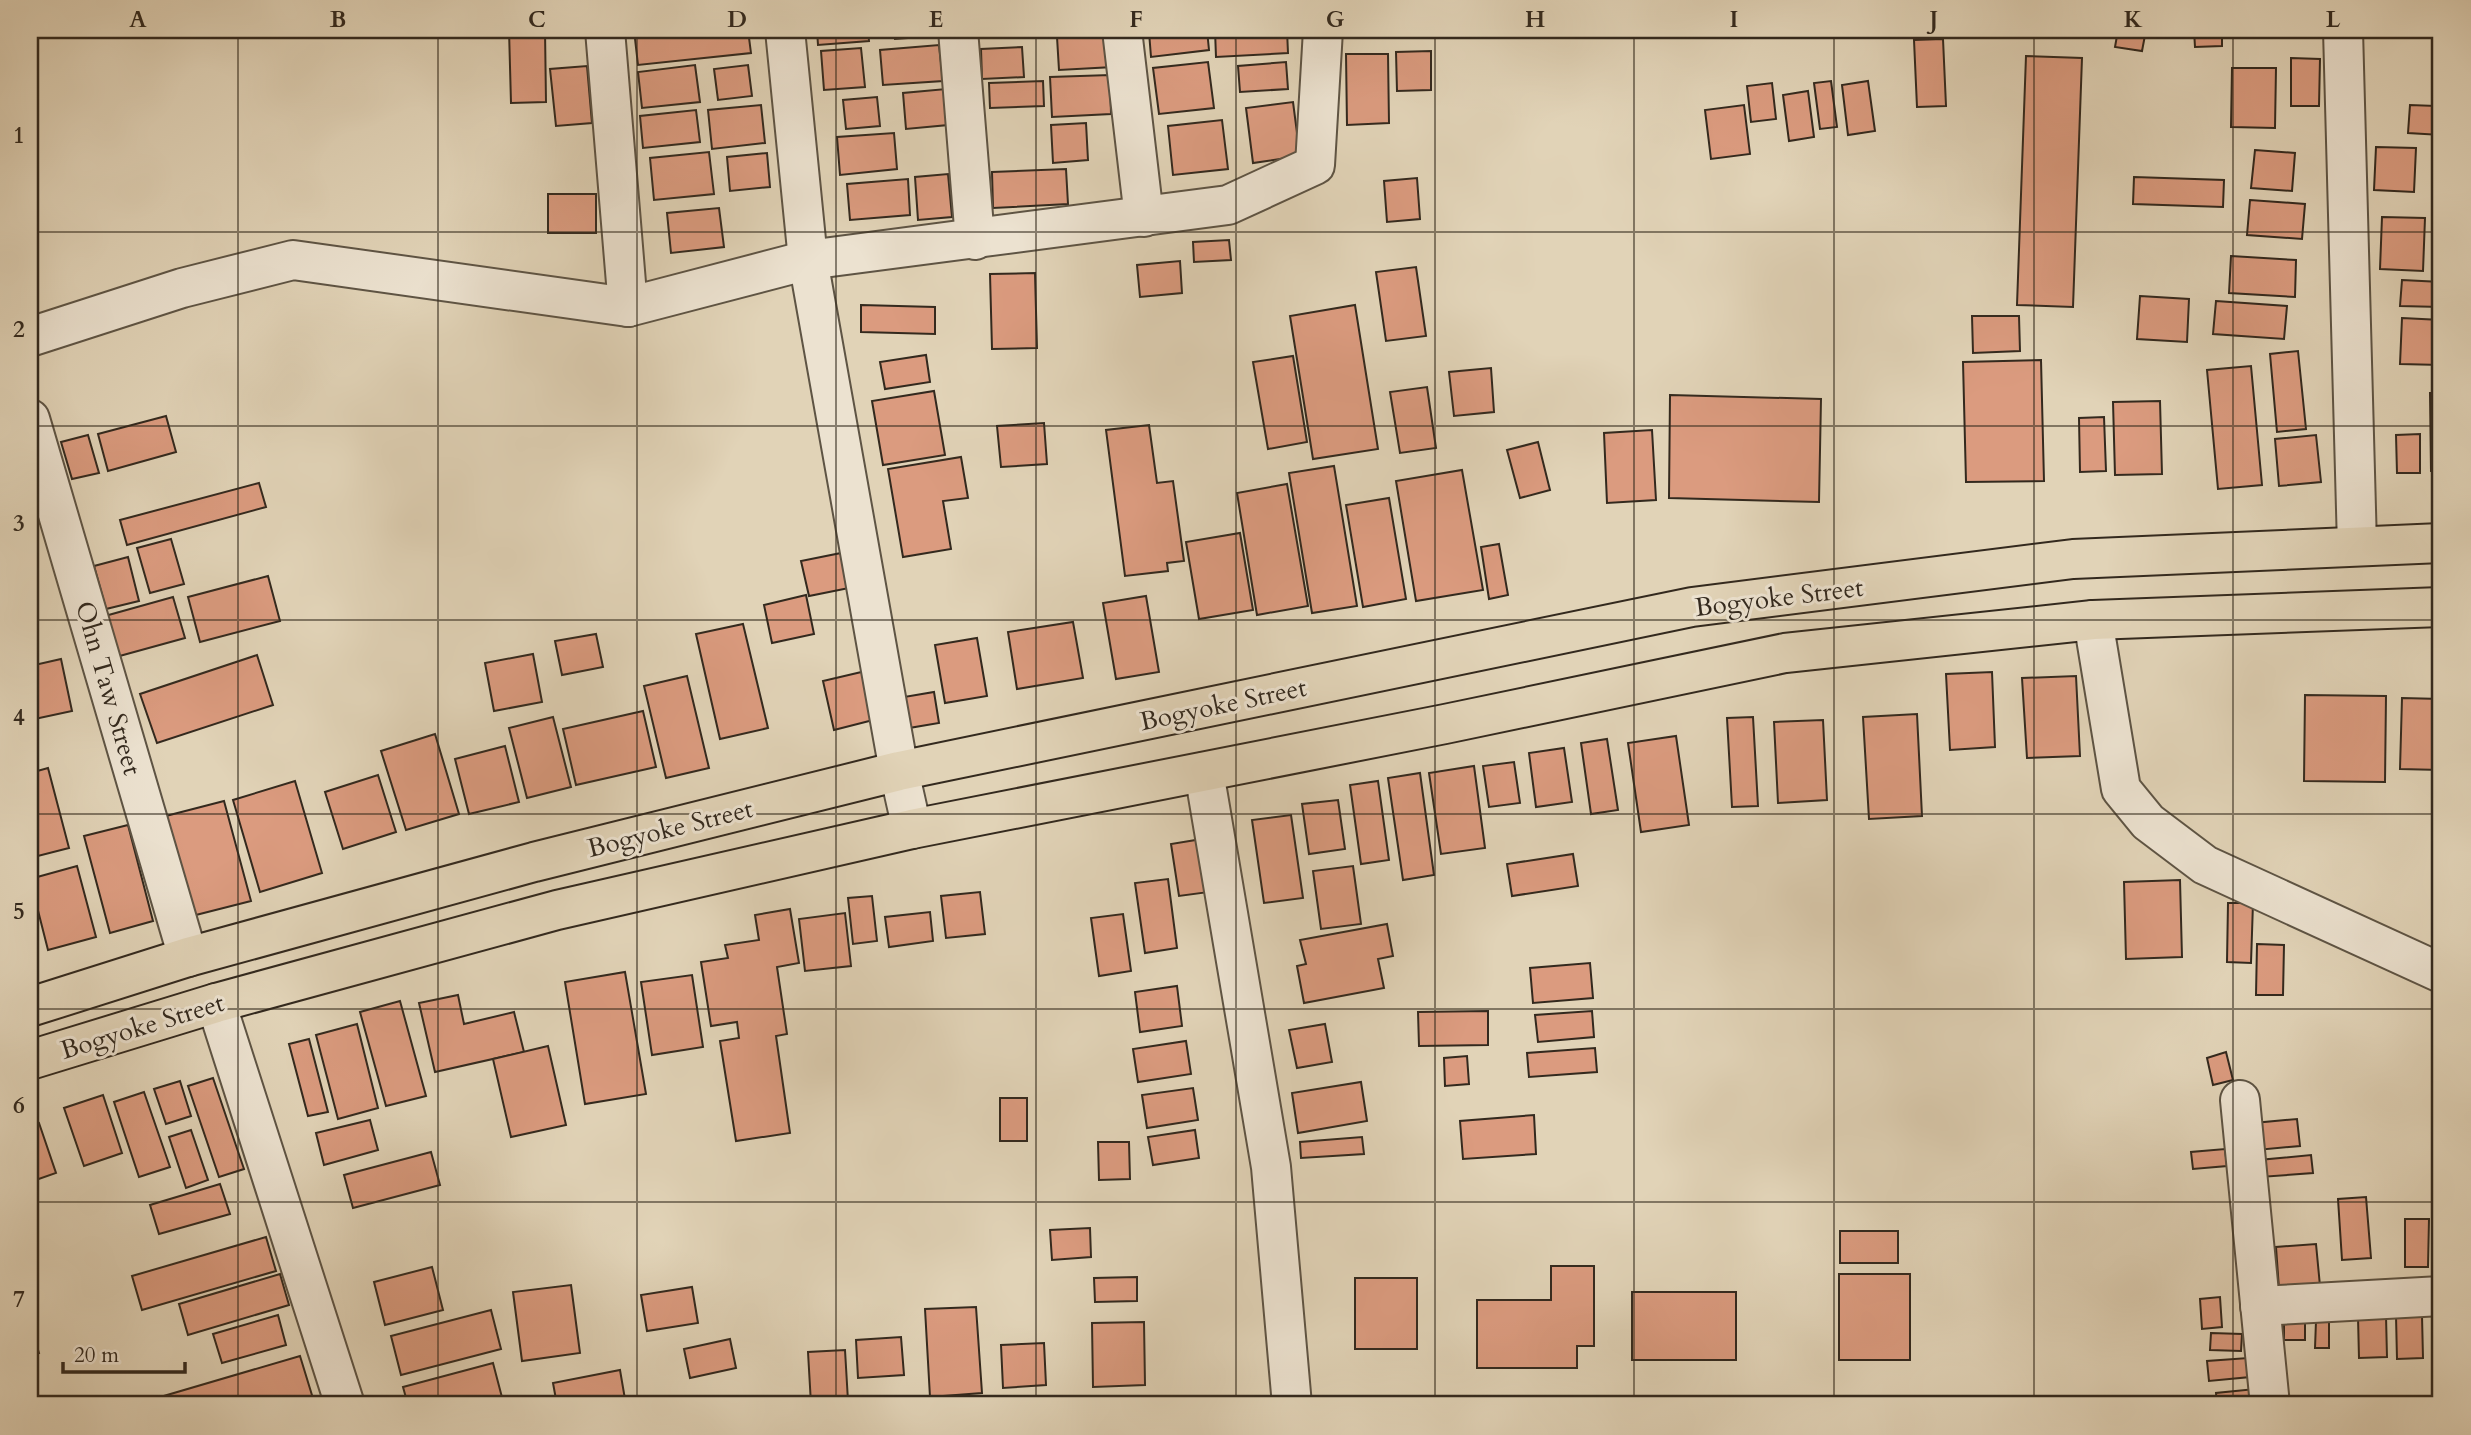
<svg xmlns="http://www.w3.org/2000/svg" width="2471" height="1435" viewBox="0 0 2471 1435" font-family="Cardo,serif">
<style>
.building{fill:#db9b7f;stroke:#33291e;stroke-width:2}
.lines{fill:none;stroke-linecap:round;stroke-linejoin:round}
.minor-casing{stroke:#5e5444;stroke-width:42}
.primary-casing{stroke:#33291e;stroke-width:42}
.minor{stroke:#ece2d0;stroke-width:38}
.primary{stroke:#e1d3b7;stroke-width:38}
.grid{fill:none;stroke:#33291e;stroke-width:2;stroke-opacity:0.55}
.labels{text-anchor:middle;stroke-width:6;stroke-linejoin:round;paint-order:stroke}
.street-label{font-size:26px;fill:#33291e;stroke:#ece2d0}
.neatline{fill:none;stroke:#33291e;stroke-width:2.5}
.grid-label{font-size:23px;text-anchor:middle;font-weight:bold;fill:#33291e}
</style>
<rect width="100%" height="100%" fill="#e1d3b7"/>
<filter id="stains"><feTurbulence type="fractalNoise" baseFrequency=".00286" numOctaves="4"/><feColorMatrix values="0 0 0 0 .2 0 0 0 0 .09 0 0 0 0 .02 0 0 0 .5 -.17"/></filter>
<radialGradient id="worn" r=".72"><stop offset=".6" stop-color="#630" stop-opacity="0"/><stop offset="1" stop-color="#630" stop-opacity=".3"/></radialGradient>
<g class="building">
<polygon points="509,30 545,30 546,102 511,103"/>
<polygon points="634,30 748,30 751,53 638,65"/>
<polygon points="817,30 868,30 869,41 818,45"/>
<polygon points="894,30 935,30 935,36 895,39"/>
<polygon points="989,30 1038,30 1038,31 989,34"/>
<polygon points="1167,30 1207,30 1209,50 1151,57 1149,32"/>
<polygon points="1215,30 1287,30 1288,53 1216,57"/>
<polygon points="2118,30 2146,30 2142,51 2115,47"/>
<polygon points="2194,30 2222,30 2222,46 2195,47"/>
<polygon points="2268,30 2314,30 2314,36 2268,33"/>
<polygon points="1111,34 1113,67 1059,70 1057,37"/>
<polygon points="1943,39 1946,106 1917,107 1914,40"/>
<polygon points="939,45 943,81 883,85 880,50"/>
<polygon points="1022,47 1024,77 982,79 981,49"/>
<polygon points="861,48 865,87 824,90 821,51"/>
<polygon points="1431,51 1431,90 1397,91 1396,52"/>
<polygon points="1346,54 1388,54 1389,123 1347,125"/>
<polygon points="2026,56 2082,58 2073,307 2017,305"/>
<polygon points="2291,58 2320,59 2319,106 2291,106"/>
<polygon points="1208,62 1214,108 1159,114 1153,68"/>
<polygon points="1286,62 1288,89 1240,92 1238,66"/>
<polygon points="695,65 700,102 642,108 638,72"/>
<polygon points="748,65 752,96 718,100 714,69"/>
<polygon points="587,66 592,123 556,126 550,69"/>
<polygon points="2232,68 2276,68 2275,128 2231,127"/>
<polygon points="1110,75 1111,114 1052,117 1050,77"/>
<polygon points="2438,80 2441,80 2441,135 2408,133 2410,105 2436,106"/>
<polygon points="1043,81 1044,106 990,108 989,83"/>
<polygon points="1831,81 1837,127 1820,129 1814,83"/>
<polygon points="1868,81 1875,131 1848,135 1842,85"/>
<polygon points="1772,83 1776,119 1751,122 1747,86"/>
<polygon points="946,89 948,125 906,129 903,93"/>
<polygon points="1808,91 1814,137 1789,141 1783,95"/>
<polygon points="877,97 880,126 846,129 843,100"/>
<polygon points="1293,102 1300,156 1253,163 1246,108"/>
<polygon points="761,105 765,143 712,149 708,110"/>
<polygon points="1744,105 1750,154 1711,159 1705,110"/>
<polygon points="696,110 700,142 643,148 640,116"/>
<polygon points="1222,120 1228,169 1173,175 1168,126"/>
<polygon points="1086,123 1088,160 1053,163 1051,125"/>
<polygon points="894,133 897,169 840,175 837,137"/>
<polygon points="2376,147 2416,148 2414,192 2374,190"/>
<polygon points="2255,150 2295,153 2292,191 2251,188"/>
<polygon points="709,152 714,194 654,200 650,158"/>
<polygon points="767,153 770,187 730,191 727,157"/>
<polygon points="1066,169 1068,204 993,208 992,172"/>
<polygon points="948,174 952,217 918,220 915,177"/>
<polygon points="2134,177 2224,180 2223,207 2133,204"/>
<polygon points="1417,178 1420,219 1387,222 1384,181"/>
<polygon points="908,179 910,215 850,220 847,184"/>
<rect x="548" y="194" width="48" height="39"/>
<polygon points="2250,200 2305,204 2302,239 2247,235"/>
<polygon points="719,208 724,247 671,253 667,213"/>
<polygon points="2382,217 2425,218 2423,271 2380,269"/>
<polygon points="1229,240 1231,260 1194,262 1193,242"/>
<polygon points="2231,256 2296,260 2295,297 2229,293"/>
<polygon points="1180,261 1182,293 1140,297 1137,265"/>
<polygon points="1416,267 1426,336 1386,341 1376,272"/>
<polygon points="1035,273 1037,348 992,349 990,274"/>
<polygon points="2402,280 2441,282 2441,307 2400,306"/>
<polygon points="2140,296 2189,299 2187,342 2137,339"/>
<polygon points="2216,301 2287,306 2284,339 2213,334"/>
<polygon points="861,305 935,307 935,334 861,332"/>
<polygon points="1355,305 1378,449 1313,459 1290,316"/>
<polygon points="1972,316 2019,316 2020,351 1973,353"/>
<polygon points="2402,318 2441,320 2441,365 2400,364"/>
<polygon points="2298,351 2306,429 2277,432 2270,354"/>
<polygon points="926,355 930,382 885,389 880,362"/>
<polygon points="1293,356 1307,442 1268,449 1253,362"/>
<polygon points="2041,360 2044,481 1966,482 1963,362"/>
<polygon points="2251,366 2262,485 2218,489 2207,370"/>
<polygon points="1491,368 1494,412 1454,416 1449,372"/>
<polygon points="1427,387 1436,448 1400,453 1390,392"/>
<polygon points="934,391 945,455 883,465 872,401"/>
<polygon points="2430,393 2441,393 2441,470 2431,471"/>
<polygon points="1670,395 1821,399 1819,502 1669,498"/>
<polygon points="2160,401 2162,474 2115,475 2113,402"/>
<polygon points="166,416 176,452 108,471 98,434"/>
<polygon points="2104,417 2106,471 2080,472 2079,418"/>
<polygon points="1044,423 1047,464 1001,467 997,426"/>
<polygon points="1149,425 1157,483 1173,481 1184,561 1167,563 1168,571 1125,576 1106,430"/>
<polygon points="1652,430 1656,500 1607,503 1604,433"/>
<polygon points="2420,434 2420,473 2397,473 2396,435"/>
<polygon points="88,435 99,473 72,479 61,442"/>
<polygon points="2316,435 2321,482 2279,486 2275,439"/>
<polygon points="1538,442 1550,490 1520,498 1507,450"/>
<polygon points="961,457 968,498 943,501 951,549 903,557 888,469"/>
<polygon points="1334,466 1357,606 1312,613 1289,473"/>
<polygon points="1462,470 1483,590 1416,601 1396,481"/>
<polygon points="259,483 266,507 127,545 120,520"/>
<polygon points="1287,484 1308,606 1257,615 1237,493"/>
<polygon points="1389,498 1406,599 1363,607 1346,505"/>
<polygon points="1240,533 1253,610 1199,619 1186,542"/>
<polygon points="171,539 184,584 150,593 137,548"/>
<polygon points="1499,544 1508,595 1489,599 1481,547"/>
<polygon points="841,553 849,588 809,596 801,561"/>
<polygon points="128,557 139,601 106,609 94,566"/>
<polygon points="268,576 280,621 200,642 188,597"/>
<polygon points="806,595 814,634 772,643 764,605"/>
<polygon points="1146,596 1159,672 1116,679 1103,603"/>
<polygon points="173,597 185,638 116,657 105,616"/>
<polygon points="1073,622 1083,678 1017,689 1008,632"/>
<polygon points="743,624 768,728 720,739 696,634"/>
<polygon points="596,634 603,667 562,675 555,641"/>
<polygon points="977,638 987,696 945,703 935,645"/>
<polygon points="533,654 542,702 494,711 485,663"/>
<polygon points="257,655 273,705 157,743 140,694"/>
<polygon points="61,659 72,711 30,720 30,666"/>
<polygon points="870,670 881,718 834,730 823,681"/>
<polygon points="1992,672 1995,747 1950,750 1946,674"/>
<polygon points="687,676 709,768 666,778 644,686"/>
<polygon points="2076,676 2080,756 2027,758 2022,678"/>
<polygon points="934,692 939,723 909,728 904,697"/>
<polygon points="2305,695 2386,696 2385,782 2304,781"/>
<polygon points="2402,698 2441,699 2441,770 2400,769"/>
<polygon points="643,711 656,767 576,785 563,729"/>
<polygon points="1917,714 1922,816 1869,819 1863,717"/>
<polygon points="553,717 571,787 527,798 509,728"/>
<polygon points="1753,717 1758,806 1732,807 1727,718"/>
<polygon points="1823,720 1827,800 1778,803 1774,722"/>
<polygon points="435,734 459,814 406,830 381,751"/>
<polygon points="1676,736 1689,825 1641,832 1628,743"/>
<polygon points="1607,739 1618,810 1591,814 1581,743"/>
<polygon points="505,746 519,802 469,814 455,759"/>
<polygon points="1564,748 1572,802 1536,807 1529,753"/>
<polygon points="1514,762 1520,803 1489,807 1483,766"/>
<polygon points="1474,766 1485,848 1441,854 1429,773"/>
<polygon points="48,768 69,848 30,858 30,773"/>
<polygon points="1420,773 1434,875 1403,880 1388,778"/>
<polygon points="378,775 396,832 343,849 325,792"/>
<polygon points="295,781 322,873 260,892 233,800"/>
<polygon points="1378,781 1389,860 1361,864 1350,785"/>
<polygon points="1338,800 1345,849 1309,854 1302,804"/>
<polygon points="224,801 251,901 188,917 162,817"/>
<polygon points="1291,815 1303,898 1264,903 1252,820"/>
<polygon points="128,825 153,921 110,933 84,836"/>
<polygon points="1202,839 1209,892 1179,896 1171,844"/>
<polygon points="1573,854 1578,886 1512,896 1507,864"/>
<polygon points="77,866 96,937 48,950 30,879"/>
<polygon points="1353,866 1361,924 1321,929 1313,871"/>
<polygon points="1168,879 1177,948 1145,953 1135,883"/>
<polygon points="2180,880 2182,957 2126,959 2124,882"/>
<polygon points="980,892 985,934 946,938 941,896"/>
<polygon points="872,896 877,941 853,944 848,898"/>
<polygon points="2228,903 2253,903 2251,963 2227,962"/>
<polygon points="790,909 799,963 777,967 787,1034 776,1036 790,1133 736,1141 720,1041 739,1038 737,1022 711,1026 701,962 728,958 725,945 759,940 755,915"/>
<polygon points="930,912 933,941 889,947 885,917"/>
<polygon points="845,913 851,966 805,971 799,919"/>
<polygon points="1123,914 1131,971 1099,976 1091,918"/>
<polygon points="1387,924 1393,956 1378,959 1384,988 1304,1003 1297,966 1306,964 1300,940"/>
<polygon points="2257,944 2284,945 2283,995 2256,995"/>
<polygon points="1590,963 1593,998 1533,1003 1530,968"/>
<polygon points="625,972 646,1094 585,1104 565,982"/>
<polygon points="692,975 703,1047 652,1055 641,982"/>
<polygon points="1177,986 1182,1026 1140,1032 1135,992"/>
<polygon points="458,995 464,1024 514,1012 524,1052 435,1072 419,1003"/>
<polygon points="400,1001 426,1096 386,1106 360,1012"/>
<polygon points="1488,1011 1488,1045 1419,1046 1418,1012"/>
<polygon points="1592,1011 1594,1037 1538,1042 1535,1015"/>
<polygon points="357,1024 378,1108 338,1119 316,1035"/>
<polygon points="1325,1024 1332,1062 1297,1068 1289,1030"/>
<polygon points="309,1039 328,1112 308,1116 289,1044"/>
<polygon points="1186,1041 1191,1074 1138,1082 1133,1049"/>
<polygon points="548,1046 566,1125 511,1137 493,1059"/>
<polygon points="1595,1048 1597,1072 1529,1077 1527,1053"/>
<polygon points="2226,1052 2233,1080 2213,1085 2207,1058"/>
<polygon points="1467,1056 1469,1084 1445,1086 1444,1058"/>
<polygon points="213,1078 244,1169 219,1177 188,1086"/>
<polygon points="180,1081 191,1116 166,1124 154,1089"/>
<polygon points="1361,1082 1367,1121 1298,1133 1292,1093"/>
<polygon points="1193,1088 1198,1120 1147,1128 1142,1095"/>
<polygon points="144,1092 170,1167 139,1177 114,1102"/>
<polygon points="103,1095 122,1153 84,1166 64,1108"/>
<rect x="1000" y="1098" width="27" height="43"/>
<polygon points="1534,1115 1536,1154 1463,1159 1460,1121"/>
<polygon points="2297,1119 2300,1146 2257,1150 2254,1123"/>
<polygon points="370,1120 378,1150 324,1165 316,1133"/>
<polygon points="39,1123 56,1173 30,1182 30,1126"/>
<polygon points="191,1130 208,1180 186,1188 169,1137"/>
<polygon points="1195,1130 1199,1158 1153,1165 1148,1137"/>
<polygon points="1362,1137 1364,1154 1301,1158 1300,1142"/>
<polygon points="1098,1142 1129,1142 1130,1179 1099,1180"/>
<polygon points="2225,1149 2227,1166 2193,1169 2191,1152"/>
<polygon points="431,1152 440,1185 353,1208 344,1175"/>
<polygon points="2311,1155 2313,1173 2260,1177 2259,1160"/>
<polygon points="220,1184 230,1214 159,1234 150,1205"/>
<polygon points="2366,1197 2371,1258 2342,1260 2338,1199"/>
<polygon points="2405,1219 2429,1219 2428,1267 2405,1267"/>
<polygon points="1090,1228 1091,1257 1052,1260 1050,1230"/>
<rect x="1840" y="1231" width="58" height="32"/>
<polygon points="266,1237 276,1271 142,1310 132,1276"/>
<polygon points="2316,1244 2320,1286 2279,1289 2276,1247"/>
<polygon points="1551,1266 1594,1266 1594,1346 1577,1346 1577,1368 1477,1368 1477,1300 1551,1300"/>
<polygon points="432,1267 443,1310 385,1325 374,1282"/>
<polygon points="280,1274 289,1305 188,1335 179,1304"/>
<rect x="1839" y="1274" width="71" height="86"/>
<polygon points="1137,1277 1137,1301 1095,1302 1094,1278"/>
<rect x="1355" y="1278" width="62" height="71"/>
<polygon points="571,1285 580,1353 522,1361 513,1292"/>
<polygon points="692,1287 698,1323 647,1331 641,1295"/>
<rect x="1632" y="1292" width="104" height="68"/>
<polygon points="2220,1297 2222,1327 2202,1329 2200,1299"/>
<polygon points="976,1307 982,1393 930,1397 925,1309"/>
<polygon points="491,1310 501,1349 401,1375 391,1336"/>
<rect x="2440" y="1314" width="1" height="38"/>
<polygon points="278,1315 286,1345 222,1363 213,1334"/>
<polygon points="2386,1316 2387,1357 2359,1358 2358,1317"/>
<polygon points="2396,1316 2422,1316 2423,1358 2397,1359"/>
<polygon points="2316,1321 2329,1322 2329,1348 2315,1348"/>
<polygon points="1144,1322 1145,1385 1093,1387 1092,1323"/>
<rect x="2284" y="1322" width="21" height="18"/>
<polygon points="30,1323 39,1353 30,1356"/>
<polygon points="2211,1333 2242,1334 2241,1351 2210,1350"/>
<polygon points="901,1337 904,1375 858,1378 856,1340"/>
<polygon points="730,1339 736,1368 690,1378 684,1349"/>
<polygon points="1044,1343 1046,1385 1003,1388 1001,1345"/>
<polygon points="845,1350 848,1401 811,1404 808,1352"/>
<polygon points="300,1356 315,1405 133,1405"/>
<polygon points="2248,1358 2250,1377 2209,1381 2207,1361"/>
<polygon points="493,1363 504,1405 408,1405 403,1387"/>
<polygon points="620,1370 626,1405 557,1405 553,1383"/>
<polygon points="2255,1389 2257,1405 2217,1405 2216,1393"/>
<polygon points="739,1397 741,1405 686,1405"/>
</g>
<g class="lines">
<defs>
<g id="minor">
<polyline points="605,30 628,307"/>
<polyline points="785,30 808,260 899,771 912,829"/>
<polyline points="958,30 975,240"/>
<polyline points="1122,30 1144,217"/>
<polyline points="2343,30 2357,546"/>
<polyline points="30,337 182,288 293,260 628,307 808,260 1228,205 1315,165 1323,30"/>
<polyline points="30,419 188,957"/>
<polyline points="2093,620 2121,789 2148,822 2205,865 2441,973"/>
<polyline points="1204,772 1271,1167 1292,1405"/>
<polyline points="216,1003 345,1405"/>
<polyline points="2240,1100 2270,1405"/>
<polyline points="2260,1306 2441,1296"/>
</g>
<g id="primary">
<polyline points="30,1007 188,957 534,862 899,771 1692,607 2073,559 2441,543"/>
<polyline points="30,1060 216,1003 557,910 912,829 1445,724 1785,653 2093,620 2441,607"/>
</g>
</defs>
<use href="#minor" class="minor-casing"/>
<use href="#primary" class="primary-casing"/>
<use href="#minor" class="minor"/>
<use href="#primary" class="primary"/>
</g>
<path class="grid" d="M238,30v1375M438,30v1375M637,30v1375M836,30v1375M1036,30v1375M1236,30v1375M1435,30v1375M1634,30v1375M1834,30v1375M2034,30v1375M2233,30v1375M30,232h2411M30,426h2411M30,620h2411M30,814h2411M30,1009h2411M30,1202h2411"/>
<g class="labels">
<g class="street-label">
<text transform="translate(1779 597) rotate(-7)" y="9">Bogyoke Street</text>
<text transform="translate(109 688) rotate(74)" y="9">Ohn Taw Street</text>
<text transform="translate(1223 704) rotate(-12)" y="9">Bogyoke Street</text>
<text transform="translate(670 828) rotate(-14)" y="9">Bogyoke Street</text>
<text transform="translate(142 1026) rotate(-17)" y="9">Bogyoke Street</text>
</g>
</g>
<rect width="2471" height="1435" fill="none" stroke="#e1d3b7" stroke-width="77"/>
<path d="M63 1362v10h122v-10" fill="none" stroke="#33291e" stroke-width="3.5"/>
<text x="74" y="1362" font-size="21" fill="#33291e" stroke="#ece2d0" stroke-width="5" paint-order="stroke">20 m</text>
<rect x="38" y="38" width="2394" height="1358" class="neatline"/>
<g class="grid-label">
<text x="138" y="27">A</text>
<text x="338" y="27">B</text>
<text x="537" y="27">C</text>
<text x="737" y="27">D</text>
<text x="936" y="27">E</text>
<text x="1136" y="27">F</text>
<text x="1335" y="27">G</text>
<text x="1535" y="27">H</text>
<text x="1734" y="27">I</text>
<text x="1934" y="27">J</text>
<text x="2133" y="27">K</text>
<text x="2333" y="27">L</text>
<text x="19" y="143">1</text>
<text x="19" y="337">2</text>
<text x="19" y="531">3</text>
<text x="19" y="725">4</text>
<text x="19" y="919">5</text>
<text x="19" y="1113">6</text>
<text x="19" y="1307">7</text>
</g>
<rect width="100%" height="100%" filter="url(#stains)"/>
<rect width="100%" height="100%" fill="url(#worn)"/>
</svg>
